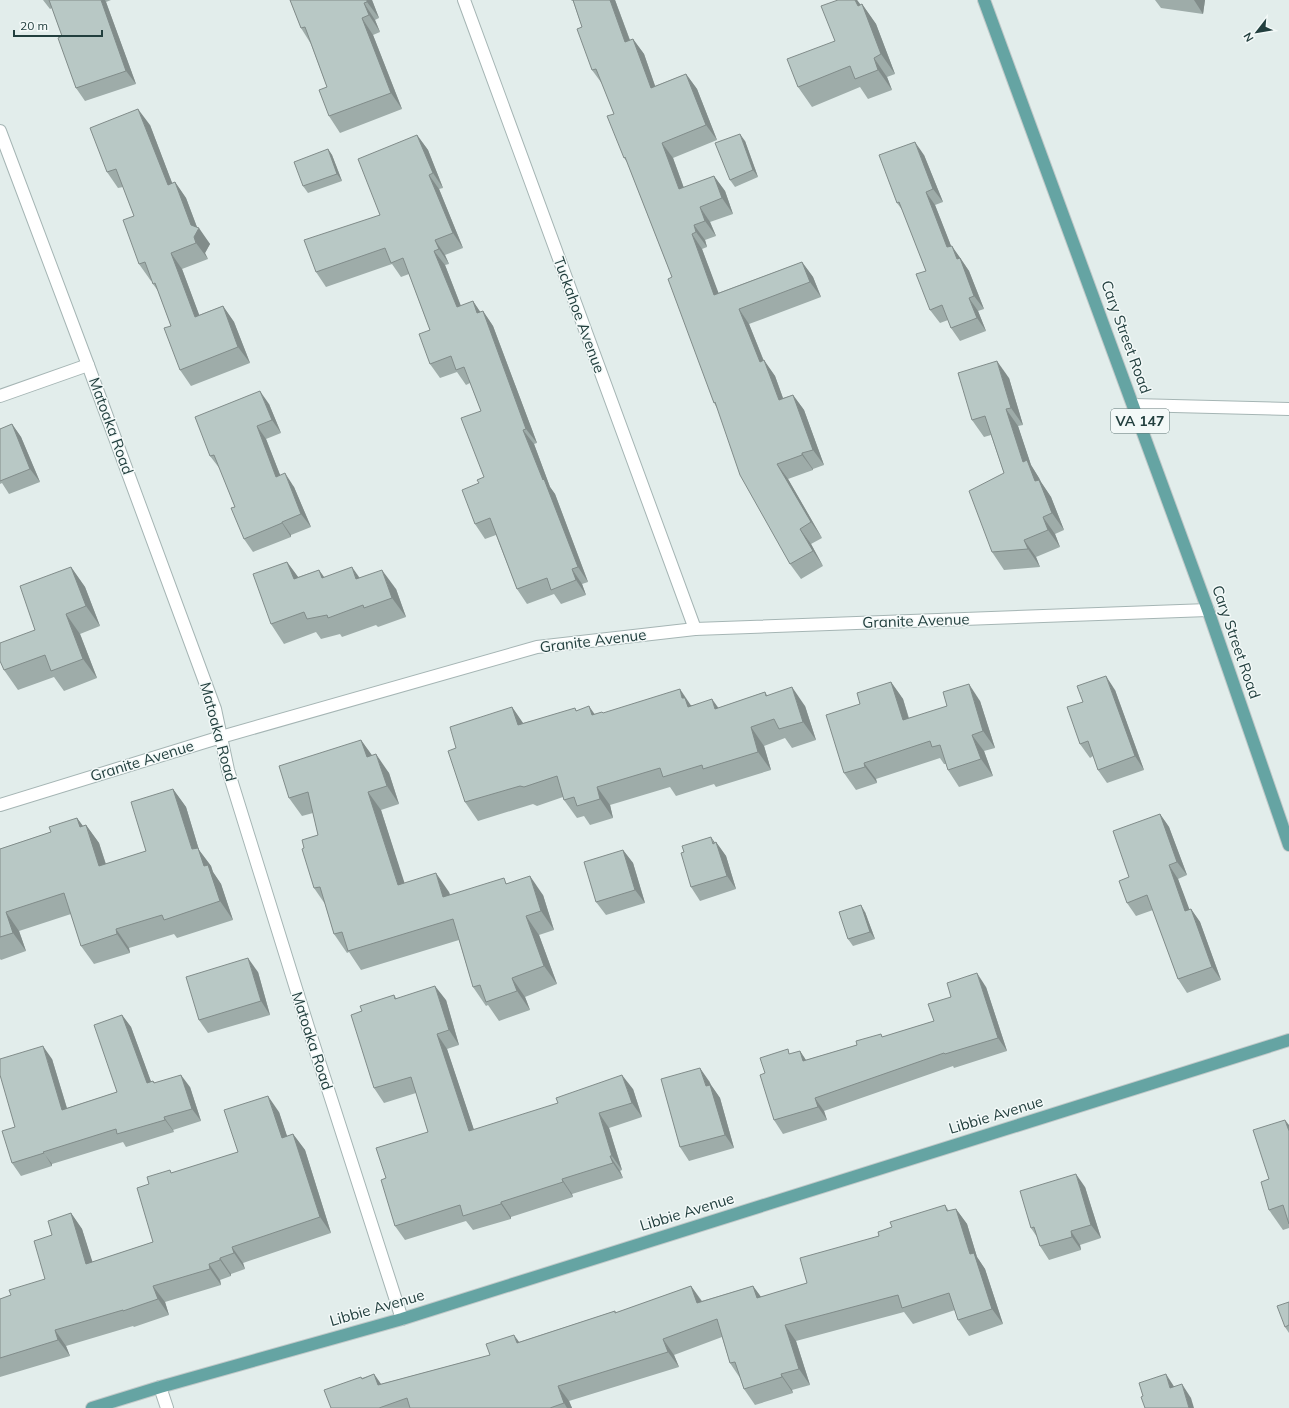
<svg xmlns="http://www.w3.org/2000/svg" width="1289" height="1408" viewBox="0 0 1289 1408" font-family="Mulish,sans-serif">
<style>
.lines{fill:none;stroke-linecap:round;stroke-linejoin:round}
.minor-casing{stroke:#a5b5b4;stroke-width:14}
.major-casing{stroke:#c1c9c9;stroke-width:14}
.minor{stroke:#fff;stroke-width:12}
.major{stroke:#65a4a3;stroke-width:12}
.wall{fill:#9eaca9}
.shaded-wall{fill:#818c8a}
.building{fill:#b8c8c5;stroke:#818c8a}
.labels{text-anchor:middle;stroke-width:3;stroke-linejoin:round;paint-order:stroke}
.shield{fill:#f3f9f8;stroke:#617776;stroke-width:1}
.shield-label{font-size:14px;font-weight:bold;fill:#223f3e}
.street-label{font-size:15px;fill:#223f3e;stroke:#f3f9f8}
</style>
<rect width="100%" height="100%" fill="#e2edeb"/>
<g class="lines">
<defs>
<g id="minor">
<polyline points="464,0 695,629"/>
<polyline points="0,131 88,365 215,709 228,770 308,1027 402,1319"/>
<polyline points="0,396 88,365"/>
<polyline points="1134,405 1289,409"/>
<polyline points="0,805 221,737 537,647 695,629 1208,610"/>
<polyline points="160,1387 167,1408"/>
</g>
<g id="major">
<polyline points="984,0 1208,610 1289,845"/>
<polyline points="92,1408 160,1387 402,1319 1289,1040"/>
</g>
</defs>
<use href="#minor" class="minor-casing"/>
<use href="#major" class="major-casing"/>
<use href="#minor" class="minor"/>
<use href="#major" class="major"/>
</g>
<g class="wall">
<polygon points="43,0 111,0 106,2 136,84 85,101 76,88 62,36 52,8 50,9"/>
<polygon points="290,0 372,0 379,18 375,20 380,32 373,35 402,109 340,133 329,116 327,87 311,44 301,28"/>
<polygon points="571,0 615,0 630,40 633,39 644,54 655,86 686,74 697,89 717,140 673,158 684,188 714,176 725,191 733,214 710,222 716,236 705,240 707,247 702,249 718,293 802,262 813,277 821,297 749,324 764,361 775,376 783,398 793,395 804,410 824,465 813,469 813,470 788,479 822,538 811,544 823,566 801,579 790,564 717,408 714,403 672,277 627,162 624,158 614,114 603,85 592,70 582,27 573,1 572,1"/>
<polygon points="838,0 857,0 861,5 862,4 876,24 895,74 887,77 892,90 868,99 860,87 812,107 798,87 835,41"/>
<polygon points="1155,0 1205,0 1203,14 1161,8"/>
<polygon points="150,125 172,183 175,182 186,198 197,227 210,244 205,253 208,259 182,269 199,315 223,306 234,322 250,363 191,386 180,370 171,326 158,291 153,284 152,280 151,281 139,264 134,216 123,187 118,188 107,172"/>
<polygon points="417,135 428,150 443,188 439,189 463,248 445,255 449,264 445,265 461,306 473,301 480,312 483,311 493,326 537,443 534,444 550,487 555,494 588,582 582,584 586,595 561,604 554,594 527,604 517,589 496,535 485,539 475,524 479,483 484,477 481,411 470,383 466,385 457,372 440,378 430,364 430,330 409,274 401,277 392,264 326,287 316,272 380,215"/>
<polygon points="745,141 758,177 735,187 730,180"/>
<polygon points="328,149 332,155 342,181 308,193 303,186"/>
<polygon points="924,155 943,202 935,205 951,246 961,259 969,271 984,309 978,311 986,331 960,341 951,328 948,320 940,323 930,310 926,271 903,211 897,203"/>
<polygon points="1009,378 1023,425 1018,426 1031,465 1039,478 1041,482 1051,497 1064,530 1055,534 1060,547 1036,557 1040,567 1004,570 992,552 1004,473 991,435 984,437 972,420"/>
<polygon points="269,404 281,433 266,439 280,475 294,487 311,527 291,535 291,537 253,552 244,539 235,507 220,469 210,456"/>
<polygon points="12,424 21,437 40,482 9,494 2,483 0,484 0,429"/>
<polygon points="287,562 298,577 319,570 324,577 360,578 396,589 406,617 378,627 376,625 342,637 340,634 321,639 316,632 284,644 271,624"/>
<polygon points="71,567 85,587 100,626 80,634 97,678 64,691 54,677 18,690 4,670 35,630"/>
<polygon points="891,682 903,699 909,718 980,701 995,748 984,751 993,776 959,787 948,770 946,764 944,764 940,758 876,779 877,783 856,790 844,773 860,704"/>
<polygon points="1115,690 1144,770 1107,783 1098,770 1093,756 1090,758 1080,744"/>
<polygon points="765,692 767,695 805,706 816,740 792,748 785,738 764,746 771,770 716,787 714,784 676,796 670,787 610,805 613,818 590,825 584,816 577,818 564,800 563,797 537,806 533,804 478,821 465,802 456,748 512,707 523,723 577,710 594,714 691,705 718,708"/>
<polygon points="361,740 372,756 389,773 399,804 381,810 404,883 449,892 450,895 508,883 543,895 554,930 539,935 557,984 525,997 530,1010 499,1021 488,1005 486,1006 473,987 459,940 361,970 349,952 347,953 334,934 325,904 314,888 304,848 318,835 313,813 302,816 289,798"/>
<polygon points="173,789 186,807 199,850 211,866 213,872 221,884 233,920 177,938 174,934 129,948 130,953 94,964 81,946 71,914 19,931 26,951 1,960 0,959 0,849 51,832 77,818 83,826 86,825 99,843 106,864 146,851"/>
<polygon points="1160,814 1169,827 1187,875 1178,879 1189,910 1191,909 1200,922 1221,980 1187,993 1178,979 1153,910 1136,916 1127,903 1129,877"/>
<polygon points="716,842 726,856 736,889 700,901 691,887 684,852"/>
<polygon points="623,850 633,863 645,903 606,915 596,902"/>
<polygon points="865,912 875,939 853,946 848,939"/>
<polygon points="258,972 270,1015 208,1033 199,1020"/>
<polygon points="986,987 1007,1051 954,1068 953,1066 824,1111 827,1120 783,1134 774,1120 765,1073 791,1054 800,1051 806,1060 857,1045 934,1021"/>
<polygon points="394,995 396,998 446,1000 459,1045 447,1049 474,1130 633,1089 642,1117 609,1128 622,1170 620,1171 623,1178 572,1194 573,1197 511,1217 511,1219 473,1230 466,1221 405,1240 395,1226 386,1178 428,1132 416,1093 384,1103 374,1088 362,1011"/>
<polygon points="122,1015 131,1027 151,1082 153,1081 155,1083 190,1087 201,1121 173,1130 174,1132 126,1147 123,1142 52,1164 52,1166 21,1176 12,1163 15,1127 52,1059 67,1108 117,1092"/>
<polygon points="709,1081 711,1085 720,1098 734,1148 689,1161 680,1147"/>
<polygon points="279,1112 287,1136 293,1134 305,1150 331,1233 243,1263 245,1269 231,1274 231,1276 220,1280 221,1285 165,1302 169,1315 134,1327 133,1326 66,1346 70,1356 0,1377 0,1299 11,1295 45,1279 52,1235 71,1213 82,1229 92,1262 153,1242 149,1184 172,1173 238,1152"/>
<polygon points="1289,1125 1289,1228 1283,1230 1269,1210 1269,1179"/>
<polygon points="1085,1187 1101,1238 1080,1245 1081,1250 1049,1260 1040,1246 1037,1237 1031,1228"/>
<polygon points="945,1205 949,1211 956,1209 967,1224 977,1257 985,1269 1003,1324 969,1336 958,1320 955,1310 913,1324 904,1312 796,1341 810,1385 792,1390 793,1393 755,1405 744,1389 740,1378 730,1363 722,1337 674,1355 679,1367 569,1401 572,1408 331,1408 362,1378 374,1374 381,1384 490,1355 519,1342 615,1311 616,1313 691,1286 702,1301 753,1286 761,1297 807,1283 892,1227"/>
<polygon points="1289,1302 1289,1333 1285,1327"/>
</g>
<g class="shaded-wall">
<polygon points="101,0 105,0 106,2 136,84 126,71"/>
<polygon points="367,0 372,0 379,18 367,2"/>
<polygon points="610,0 615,0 636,57 625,42"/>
<polygon points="855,0 857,0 864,10 862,4 876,24 895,74 881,54 858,6"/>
<polygon points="1194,0 1205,0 1203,14"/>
<polygon points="364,3 375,20 380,32 369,15"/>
<polygon points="362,18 373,35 402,109 391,93"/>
<polygon points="633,39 644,54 661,103 651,88"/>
<polygon points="874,58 887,77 892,90 878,70"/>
<polygon points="686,74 697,89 717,140 706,125"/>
<polygon points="138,109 150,125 179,201 168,185"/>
<polygon points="740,134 745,141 758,177 753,170"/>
<polygon points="417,135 428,150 443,188 433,173"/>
<polygon points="915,142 924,155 943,202 933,189"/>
<polygon points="662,143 673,158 690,205 679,189"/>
<polygon points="328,149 332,155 342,181 337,174"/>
<polygon points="429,175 439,189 463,248 453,233"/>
<polygon points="714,176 725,191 733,214 722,198"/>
<polygon points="175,182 186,198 198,230 199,228 210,244 205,253 208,259 196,243 194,237 191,225"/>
<polygon points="926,192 935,205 957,261 947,247"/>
<polygon points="700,207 710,222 716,236 705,221"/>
<polygon points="694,225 705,240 707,247 696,232"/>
<polygon points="692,234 702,249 725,310 714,295"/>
<polygon points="435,240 445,255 449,264 439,249"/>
<polygon points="952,246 969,271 984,309 974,296 957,259"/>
<polygon points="434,251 445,265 467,322 457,307"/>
<polygon points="171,253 182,269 206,333 195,317"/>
<polygon points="802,262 813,277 821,297 810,282"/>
<polygon points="969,298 978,311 986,331 977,318"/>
<polygon points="473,301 483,316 477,313"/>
<polygon points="223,306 234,322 250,363 238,347"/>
<polygon points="739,309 749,324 770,377 760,362"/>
<polygon points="483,311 493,326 537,443 526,429"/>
<polygon points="764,360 775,376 789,415 779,400"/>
<polygon points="997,361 1009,378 1023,425 1011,408"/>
<polygon points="260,391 269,404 281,433 272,420"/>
<polygon points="793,395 804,410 824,465 813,450"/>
<polygon points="1006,409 1018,426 1031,465 1039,478 1041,482 1051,497 1064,530 1052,513 1035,481 1023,462"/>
<polygon points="12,424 21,437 40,482 30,469"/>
<polygon points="257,426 266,439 286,490 276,477"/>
<polygon points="523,430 534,444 550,487 555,494 588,582 578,567"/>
<polygon points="802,453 813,469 813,470 802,455"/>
<polygon points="777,464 788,479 822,538 811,522"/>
<polygon points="285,473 294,487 311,527 301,514"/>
<polygon points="1043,517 1055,534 1060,547 1048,530"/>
<polygon points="282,522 291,535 291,537 282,523"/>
<polygon points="800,529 811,544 823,566 813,551"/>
<polygon points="1024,540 1036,557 1040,567 1028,549"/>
<polygon points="287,562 301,581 294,579"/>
<polygon points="71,567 85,587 100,626 86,606"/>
<polygon points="352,567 366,587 356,579"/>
<polygon points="572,569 582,584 586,595 576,580"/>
<polygon points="319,570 333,590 322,578"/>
<polygon points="382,570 396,589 406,617 392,598"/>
<polygon points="66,614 80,634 97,678 83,659"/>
<polygon points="1106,676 1115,690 1144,770 1135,756"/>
<polygon points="891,682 903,699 914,737 903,720"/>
<polygon points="969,684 980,701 995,748 983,731"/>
<polygon points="792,687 805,706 816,740 803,722"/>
<polygon points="680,689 698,716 701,725 682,698"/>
<polygon points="712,699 725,717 715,709"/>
<polygon points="589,706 602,725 592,715"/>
<polygon points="512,707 525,726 518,725"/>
<polygon points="751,727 764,746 771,770 758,752"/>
<polygon points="972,735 984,751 993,776 981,759"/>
<polygon points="361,740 374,758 367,757"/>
<polygon points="376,754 389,773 399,804 387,786"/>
<polygon points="864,763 876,779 877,783 865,767"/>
<polygon points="597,787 610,805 613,818 600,799"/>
<polygon points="173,789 186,807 199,850 211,866 213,872 221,884 233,920 220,901 192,849"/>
<polygon points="368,792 381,810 411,903 398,885"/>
<polygon points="1160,814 1169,827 1187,875 1177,862"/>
<polygon points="77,818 90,836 86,825 99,843 112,884 99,866 80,827"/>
<polygon points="711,837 718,847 716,842 726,856 736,889 727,876"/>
<polygon points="623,850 633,863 645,903 635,890"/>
<polygon points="1169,865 1178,879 1195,924 1185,911"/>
<polygon points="436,873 449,892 456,915 443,897"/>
<polygon points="530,876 543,895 554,930 541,911"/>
<polygon points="861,905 865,912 875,939 870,932"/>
<polygon points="1191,909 1200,922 1221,980 1212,967"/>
<polygon points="6,912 19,931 26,951 13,933"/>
<polygon points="526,916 539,935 557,984 544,966"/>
<polygon points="116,929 129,948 130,953 117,934"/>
<polygon points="248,958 258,972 270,1015 261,1001"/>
<polygon points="977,973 986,987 1007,1051 998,1038"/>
<polygon points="512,978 525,997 530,1010 517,991"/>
<polygon points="435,986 446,1000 459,1045 449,1030"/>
<polygon points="122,1015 131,1027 156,1095 147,1083"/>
<polygon points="437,1034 447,1049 479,1145 469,1131"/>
<polygon points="43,1046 52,1059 71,1122 62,1110"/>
<polygon points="800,1051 809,1065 803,1061"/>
<polygon points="700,1068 709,1081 711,1085 720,1098 734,1148 725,1135 706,1086"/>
<polygon points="181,1075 190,1087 201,1121 192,1109"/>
<polygon points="622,1075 633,1089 642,1117 632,1103"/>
<polygon points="268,1096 279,1112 293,1154 282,1138"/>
<polygon points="815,1098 824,1111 827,1120 818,1107"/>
<polygon points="599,1113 609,1128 622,1170 612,1156"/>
<polygon points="164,1117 173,1130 174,1132 165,1120"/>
<polygon points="1285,1120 1289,1125 1289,1131"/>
<polygon points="293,1134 305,1150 331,1233 320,1217"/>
<polygon points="43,1152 52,1164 52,1166 44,1153"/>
<polygon points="610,1156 620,1171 623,1178 613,1163"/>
<polygon points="1076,1174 1085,1187 1101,1238 1091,1225"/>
<polygon points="562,1179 572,1194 573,1197 563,1182"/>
<polygon points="501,1202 511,1217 511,1219 501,1204"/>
<polygon points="956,1209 967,1224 977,1257 985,1269 1003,1324 992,1309 970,1254"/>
<polygon points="71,1213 82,1229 98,1279 86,1264"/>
<polygon points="1071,1231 1080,1245 1081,1250 1072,1237"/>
<polygon points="232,1247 243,1263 245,1269 234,1253"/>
<polygon points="220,1258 231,1274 231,1276 220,1260"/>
<polygon points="209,1264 220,1280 221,1285 210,1269"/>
<polygon points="153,1286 165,1302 169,1315 158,1299"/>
<polygon points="691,1286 702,1302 697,1303"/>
<polygon points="753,1286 764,1301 757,1298"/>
<polygon points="785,1325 796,1341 810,1385 799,1369"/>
<polygon points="55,1330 66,1346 70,1356 58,1340"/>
<polygon points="514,1335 525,1350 517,1343"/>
<polygon points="663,1339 674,1355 679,1367 668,1352"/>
<polygon points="374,1374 385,1390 378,1385"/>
<polygon points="781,1374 792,1390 793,1393 782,1377"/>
<polygon points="1166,1374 1175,1388 1170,1388"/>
<polygon points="1182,1384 1191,1398 1194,1408 1189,1408"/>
<polygon points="558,1386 569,1401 572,1408 567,1408 564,1403"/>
</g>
<g class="building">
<polygon points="49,0 101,0 126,71 76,88 58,38 62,36"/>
<polygon points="290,0 367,0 367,2 364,3 369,15 362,18 391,93 329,116 319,90 327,87 305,27 301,28"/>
<polygon points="573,0 610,0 625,42 633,39 651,88 686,74 706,125 662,143 679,189 714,176 722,198 700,207 705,221 694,225 696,232 692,234 714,295 802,262 810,282 739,309 760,362 764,360 779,400 793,395 813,450 802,453 802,455 777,464 811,522 800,529 813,551 790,564 740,475 715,402 714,403 668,279 672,277 625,157 624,158 607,116 614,114 596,69 592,70 577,29 582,27"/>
<polygon points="838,0 855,0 858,6 862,4 881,54 874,58 878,70 855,79 850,66 798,87 787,59 835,41 821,6"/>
<polygon points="138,109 168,185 175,182 191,225 199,228 194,237 196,243 171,253 195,317 223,306 238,347 180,370 164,328 171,326 155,283 153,284 145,262 139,264 123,220 134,216 116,169 107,172 90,128"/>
<polygon points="740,134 753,170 730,180 715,143"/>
<polygon points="417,135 433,173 429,175 453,233 435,240 439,249 434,251 457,307 473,301 477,313 483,311 526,429 523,430 543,480 544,479 578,567 572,569 576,580 551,590 547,578 517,589 490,518 475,524 462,490 479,483 477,480 484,477 461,418 481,411 464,367 456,370 451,356 430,364 419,334 430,330 403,258 391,263 385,248 316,272 304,240 380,215 358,159"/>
<polygon points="915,142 933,189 926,192 947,247 952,246 957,259 960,258 974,296 969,298 977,318 951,328 942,305 930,310 916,274 926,271 899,202 897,203 879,155"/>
<polygon points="328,149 337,174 303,186 294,162"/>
<polygon points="997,361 1011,408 1006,409 1023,462 1027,460 1035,481 1039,480 1052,513 1043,517 1048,530 1024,540 1028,549 992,552 969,491 1004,473 985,416 972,420 958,373"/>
<polygon points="260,391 272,420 257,426 276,477 285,473 301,514 282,522 282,523 244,539 231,508 235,507 214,455 210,456 195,417"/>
<polygon points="12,424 30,469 0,481 0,429"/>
<polygon points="287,562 294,579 319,570 322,578 352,567 356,579 382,570 392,598 364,608 363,605 328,618 327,615 307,619 304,612 271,624 253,574"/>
<polygon points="71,567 86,606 66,614 83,659 51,671 45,655 4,670 0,661 0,643 35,630 20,586"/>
<polygon points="1106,676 1135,756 1098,770 1088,741 1080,744 1067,707 1083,702 1077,686"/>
<polygon points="891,682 903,720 947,706 943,692 969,684 983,731 972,735 981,759 948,770 940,745 932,747 930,741 864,763 865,767 844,773 826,715 860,704 857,693"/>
<polygon points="792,687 803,722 779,729 774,719 751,727 758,752 703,769 702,765 663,777 660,768 597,787 600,799 577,806 574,797 564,800 557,776 524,787 520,786 465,802 448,751 456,748 450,727 512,707 518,725 575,708 576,711 589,706 592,715 602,712 603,713 680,689 682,698 685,698 688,707 712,699 715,709 765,692 766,696"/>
<polygon points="361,740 367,757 376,754 387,786 368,792 398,885 436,873 443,897 504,878 506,884 530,876 541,911 526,916 544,966 512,978 517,991 486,1002 480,985 473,987 453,919 348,951 342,932 334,934 320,887 314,888 302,849 304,848 302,840 318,835 308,792 289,798 279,766"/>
<polygon points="173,789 192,849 198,848 204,866 208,865 220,901 164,920 162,915 116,929 117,934 81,946 64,893 6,912 13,933 0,937 0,849 51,832 49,827 77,818 80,827 86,825 99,866 146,851 131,802"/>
<polygon points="1160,814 1177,862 1169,865 1185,911 1191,909 1212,967 1178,979 1147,895 1127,903 1119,881 1129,877 1113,831"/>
<polygon points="711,837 713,844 716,842 727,876 691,887 681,853 684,852 682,846"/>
<polygon points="623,850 635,890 596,902 584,862"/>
<polygon points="861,905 870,932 848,939 839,912"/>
<polygon points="248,958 261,1001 199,1020 186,977"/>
<polygon points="977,973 998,1038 945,1054 944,1053 815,1098 818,1107 774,1120 760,1075 765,1073 760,1058 788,1049 789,1054 800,1051 803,1061 857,1045 856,1041 881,1034 882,1037 934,1021 928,1004 951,997 947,983"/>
<polygon points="435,986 449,1030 437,1034 469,1131 558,1103 556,1098 622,1075 632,1103 599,1113 612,1156 610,1156 613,1163 562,1179 563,1182 501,1202 501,1204 463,1216 460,1205 395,1226 381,1180 386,1178 376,1148 428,1132 411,1077 374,1088 351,1015 362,1011 360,1006 394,995 395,999"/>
<polygon points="122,1015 147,1083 153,1081 154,1083 181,1075 192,1109 164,1117 165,1120 117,1134 116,1129 43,1152 44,1153 12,1163 2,1131 15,1127 0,1075 0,1059 43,1046 62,1110 117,1092 94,1025"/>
<polygon points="700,1068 706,1086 710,1085 725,1135 680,1147 661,1079"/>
<polygon points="268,1096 282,1138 293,1134 320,1217 232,1247 234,1253 220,1258 220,1260 209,1264 210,1269 153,1286 158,1299 123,1311 123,1310 55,1330 58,1340 0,1358 0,1299 11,1295 9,1290 45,1279 34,1241 52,1235 48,1221 71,1213 86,1264 153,1242 137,1188 149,1184 147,1177 170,1170 171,1173 238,1152 224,1110"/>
<polygon points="1285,1120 1289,1131 1289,1224 1283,1205 1269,1210 1261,1182 1269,1179 1253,1130"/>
<polygon points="1076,1174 1091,1225 1071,1231 1072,1237 1040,1246 1034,1227 1031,1228 1020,1191"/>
<polygon points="945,1205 947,1211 956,1209 970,1254 974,1253 992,1309 958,1320 949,1293 902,1308 898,1295 785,1325 799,1369 781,1374 782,1377 744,1389 735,1362 730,1363 717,1319 663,1339 668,1352 558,1386 564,1403 550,1408 410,1408 407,1398 379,1408 331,1408 324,1390 361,1377 362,1379 374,1374 378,1385 490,1355 486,1344 514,1335 517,1343 615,1311 615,1313 691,1286 697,1303 753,1286 757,1298 807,1283 800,1258 879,1236 878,1232 892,1227 890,1222"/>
<polygon points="1289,1302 1289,1325 1285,1327 1277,1306"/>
<polygon points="1166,1374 1170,1388 1182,1384 1189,1408 1145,1408 1141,1397 1143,1396 1139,1383"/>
</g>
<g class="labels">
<rect class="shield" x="1111" y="409" width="58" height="24" rx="3"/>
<g class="shield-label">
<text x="1140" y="426">VA 147</text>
</g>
<g class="street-label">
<text transform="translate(579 315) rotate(70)" y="5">Tuckahoe Avenue</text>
<text transform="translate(1126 337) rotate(70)" y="5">Cary Street Road</text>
<text transform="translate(111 426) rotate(70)" y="5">Matoaka Road</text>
<text transform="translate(916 621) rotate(-2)" y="5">Granite Avenue</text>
<text transform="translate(593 641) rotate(-7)" y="5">Granite Avenue</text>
<text transform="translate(1236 642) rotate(71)" y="5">Cary Street Road</text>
<text transform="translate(218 732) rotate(75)" y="5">Matoaka Road</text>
<text transform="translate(142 761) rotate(-17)" y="5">Granite Avenue</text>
<text transform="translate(312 1041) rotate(72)" y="5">Matoaka Road</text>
<text transform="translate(996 1115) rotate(-17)" y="5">Libbie Avenue</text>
<text transform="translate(687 1212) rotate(-17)" y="5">Libbie Avenue</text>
<text transform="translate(377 1308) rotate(-16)" y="5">Libbie Avenue</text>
</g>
</g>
<g transform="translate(1257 32) rotate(239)" stroke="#f3f9f8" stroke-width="3" paint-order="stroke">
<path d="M0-3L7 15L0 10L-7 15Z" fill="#223f3e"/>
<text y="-6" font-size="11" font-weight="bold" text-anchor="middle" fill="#223f3e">N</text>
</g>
<path d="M14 30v6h88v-6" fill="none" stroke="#223f3e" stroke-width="2"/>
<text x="20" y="30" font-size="12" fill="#223f3e" stroke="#f3f9f8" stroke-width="3" paint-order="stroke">20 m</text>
</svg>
